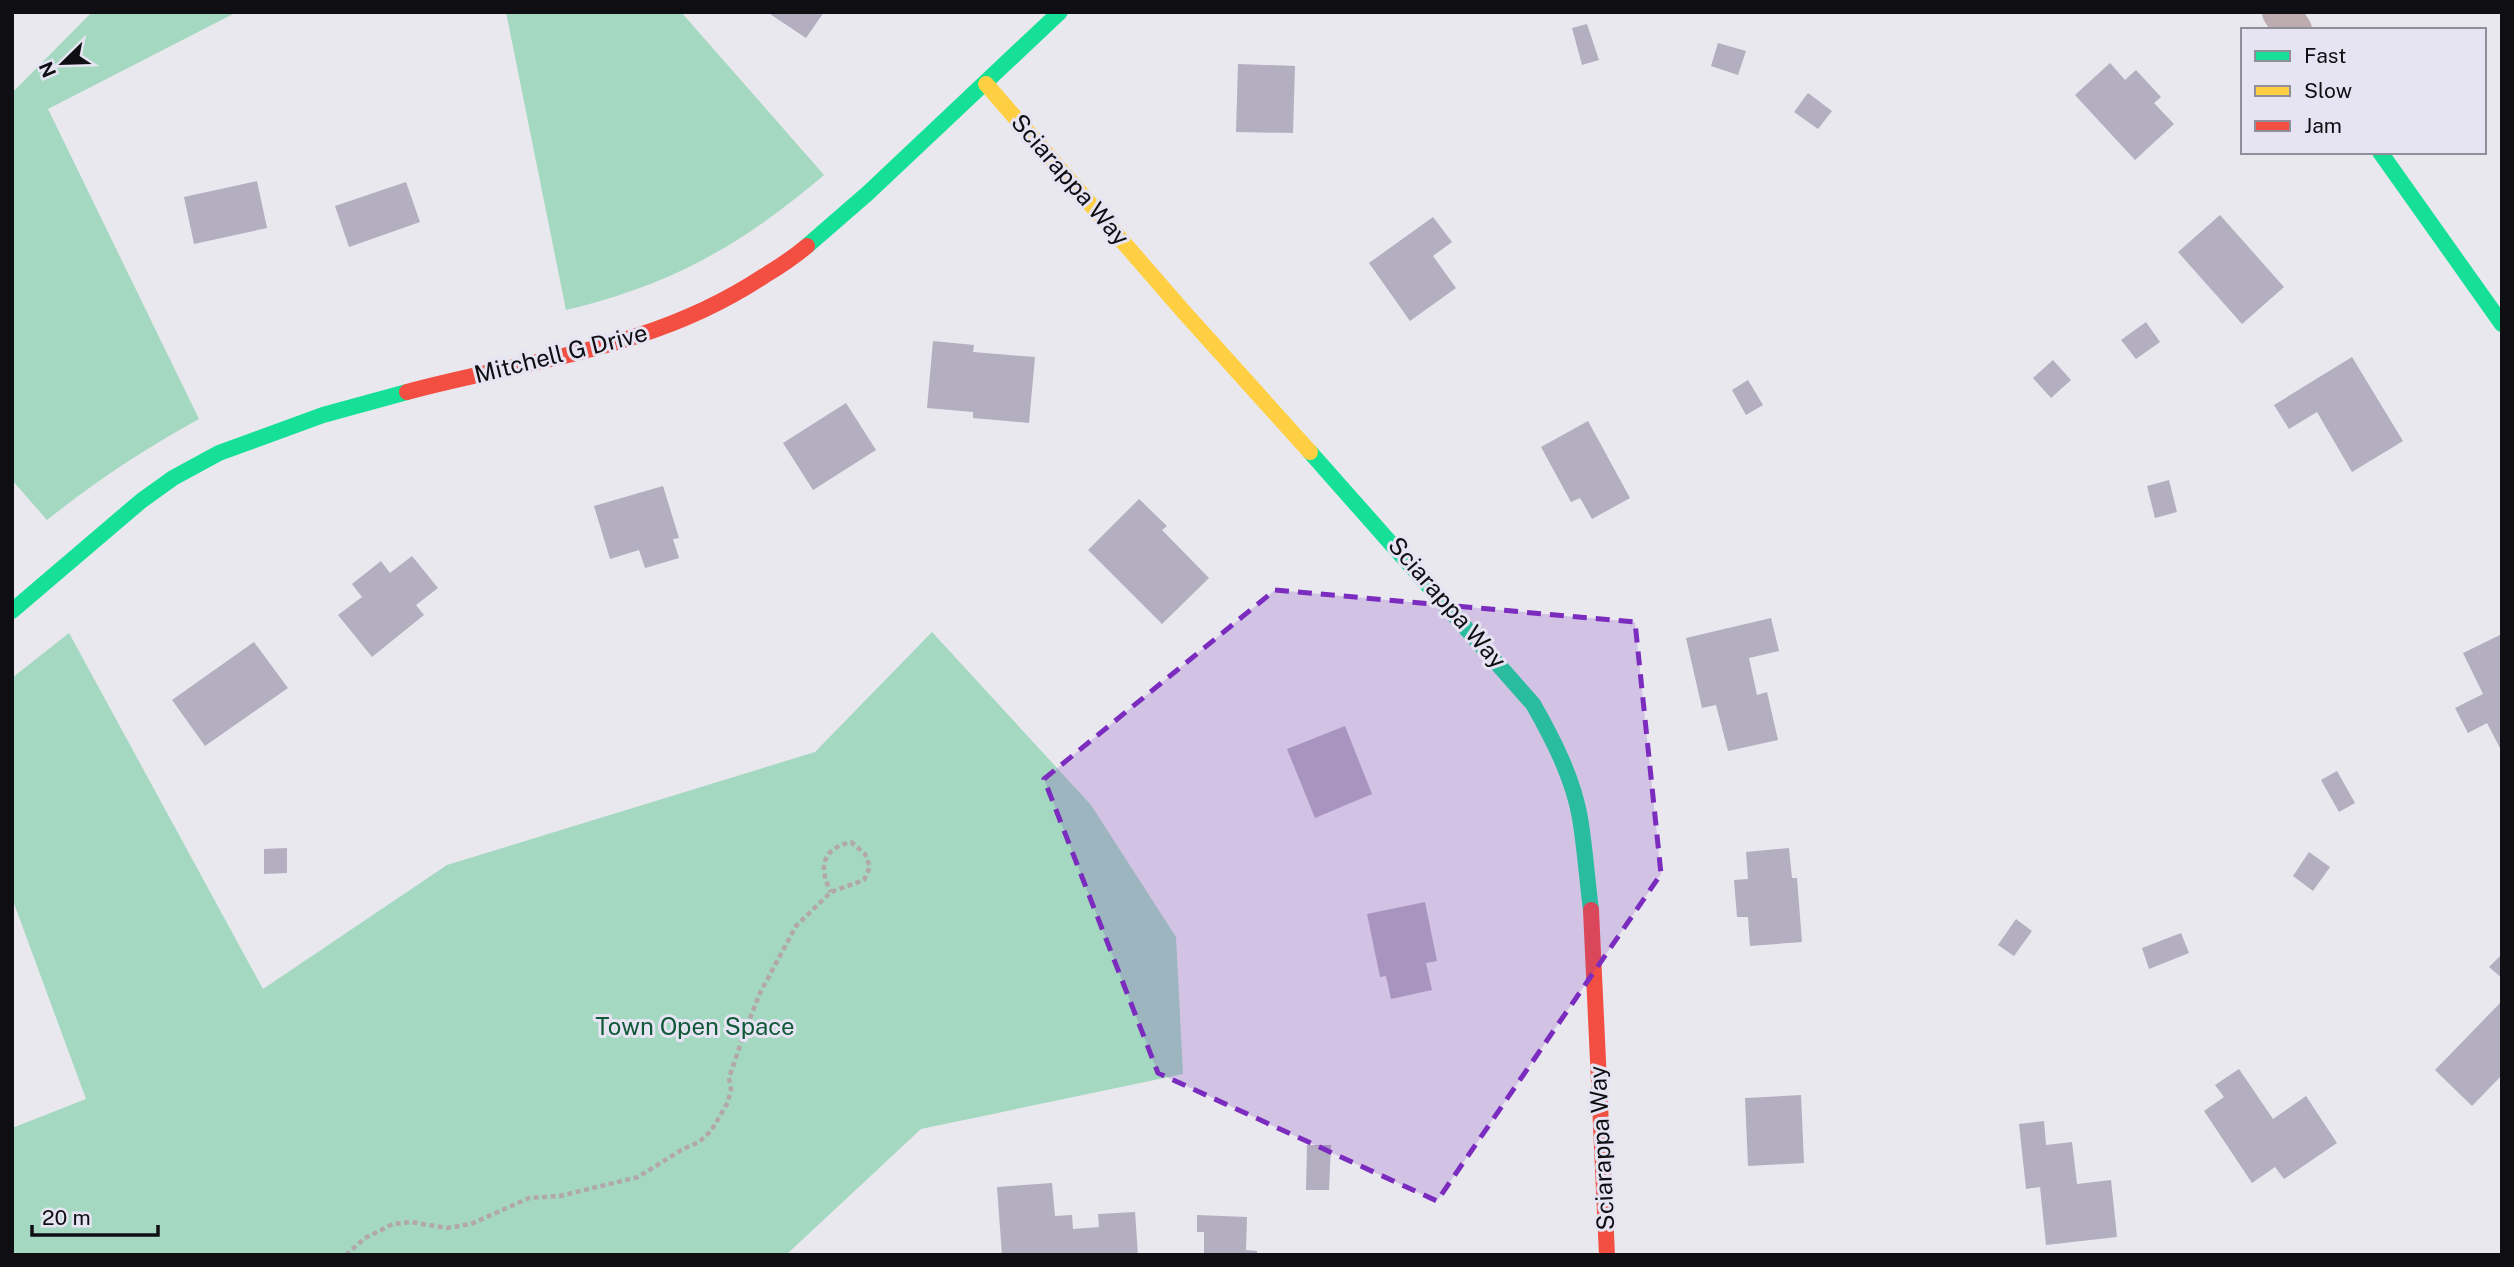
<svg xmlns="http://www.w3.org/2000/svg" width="2514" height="1267" viewBox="0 0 2514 1267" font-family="'Public Sans',sans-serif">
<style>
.green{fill:#a5d8c0}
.building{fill:#b3afc0}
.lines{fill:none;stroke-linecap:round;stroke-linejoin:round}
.path{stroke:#b2a7aa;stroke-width:4.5;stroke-dasharray:5 3.5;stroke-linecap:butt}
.street{stroke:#bcacb0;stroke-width:38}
.fast{stroke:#16e098;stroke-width:16}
.slow{stroke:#ffcf43;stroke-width:16}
.jam{stroke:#f24e42;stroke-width:16}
.marked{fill:#7b2cbf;fill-opacity:0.2;stroke:#7b2cbf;stroke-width:5;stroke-dasharray:14 9;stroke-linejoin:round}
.labels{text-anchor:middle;stroke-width:6;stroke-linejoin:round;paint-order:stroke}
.street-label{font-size:24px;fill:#0f0f13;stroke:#e6e4f2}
.park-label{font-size:24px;fill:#0f5939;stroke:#e6e4f2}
</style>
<rect width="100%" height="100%" fill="#e8e8ee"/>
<g class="green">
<path d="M92,12h145l-189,97 151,310c-56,31 -102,61 -152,101l-35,-40v-387z"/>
<path d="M506,12h175l143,163c-82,70 -153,110 -258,135z"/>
<polygon points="932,632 1091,805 1176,937 1183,1074 921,1129 786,1255 12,1255 12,1128 86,1099 12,898 12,678 69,633 263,989 447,865 815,752"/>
</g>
<g class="building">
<polygon points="767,12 824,12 806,38"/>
<polygon points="1587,24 1599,60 1582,65 1572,28"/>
<polygon points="1718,43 1746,51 1738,75 1711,66"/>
<polygon points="2110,63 2125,80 2136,70 2161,97 2154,103 2174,124 2135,160 2075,95"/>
<polygon points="1238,64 1295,66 1293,133 1236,132"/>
<polygon points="1808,93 1832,111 1818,129 1794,112"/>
<polygon points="257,181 267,228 194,244 184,197"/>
<polygon points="406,182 420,222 349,247 335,206"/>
<polygon points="2220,215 2284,287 2242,324 2178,252"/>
<polygon points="1433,217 1452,242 1433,256 1456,288 1410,321 1369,263"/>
<polygon points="2146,322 2160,342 2136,359 2121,340"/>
<polygon points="933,341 974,345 973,352 1035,357 1029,423 973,418 973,412 927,408"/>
<polygon points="2352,357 2403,441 2352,472 2317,412 2289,429 2274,405"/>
<polygon points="2053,360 2071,380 2051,398 2033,378"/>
<polygon points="1748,380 1763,405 1746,415 1732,390"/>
<polygon points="846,403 876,450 813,490 783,443"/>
<polygon points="1588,421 1630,498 1592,519 1580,498 1571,502 1541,447"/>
<polygon points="2169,480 2177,512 2155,518 2147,486"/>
<polygon points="663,486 679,538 673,539 679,558 645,568 639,550 610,559 594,506"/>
<polygon points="1139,499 1167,526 1162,530 1209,578 1162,624 1088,550"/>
<polygon points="412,556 438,588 416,605 424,615 372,657 338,615 362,597 352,584 381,561 390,573"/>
<polygon points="1771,618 1779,651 1749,658 1757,695 1767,692 1778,740 1728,751 1716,705 1702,708 1686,638"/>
<polygon points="2502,634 2502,752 2487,723 2468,733 2455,708 2483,694 2463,653"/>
<polygon points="254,642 288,688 205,746 172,700"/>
<polygon points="1345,726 1372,794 1315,818 1287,749"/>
<polygon points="2337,771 2355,803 2339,812 2321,780"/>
<polygon points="287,848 287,873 264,874 264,849"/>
<polygon points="1789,848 1792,878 1797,878 1802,942 1750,946 1748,917 1737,917 1734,880 1748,879 1746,852"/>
<polygon points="2309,852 2330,867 2313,891 2293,876"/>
<polygon points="1425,902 1437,961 1426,963 1432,990 1391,999 1386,976 1380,977 1367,914"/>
<polygon points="2016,919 2032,931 2014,956 1998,945"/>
<polygon points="2181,933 2189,953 2149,969 2142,948"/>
<polygon points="2502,954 2502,978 2489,967"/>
<polygon points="2502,1001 2502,1075 2472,1106 2435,1070"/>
<polygon points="2239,1069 2273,1119 2306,1096 2337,1143 2284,1179 2275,1167 2252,1183 2204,1111 2224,1097 2215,1085"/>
<polygon points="1801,1095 1804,1163 1748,1166 1745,1098"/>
<polygon points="2044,1121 2046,1145 2072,1142 2077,1184 2111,1180 2117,1237 2046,1245 2040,1187 2026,1189 2019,1124"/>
<polygon points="1307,1145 1331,1145 1329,1190 1306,1190"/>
<polygon points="1052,1183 1055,1216 1072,1215 1073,1229 1099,1227 1098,1214 1135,1212 1138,1255 1002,1255 997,1187"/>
<polygon points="1197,1215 1247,1217 1246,1250 1257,1251 1257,1255 1204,1255 1204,1232 1197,1232"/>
</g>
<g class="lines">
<path class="path" d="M346,1255l19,-17 28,-14 18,-2 36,6 24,-4 58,-26 31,-2 78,-19 45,-28 16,-7 12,-11 17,-29 3,-13 -2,-11 16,-47 15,-38 36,-67 35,-34 33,-12 6,-13 -5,-13 -14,-12c-29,7 -33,25 -20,50"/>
<polyline class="street" points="2281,12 2293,30"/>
<g class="fast">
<polyline points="2380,152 2502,324"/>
<polyline points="807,246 868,193 1060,12"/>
<path d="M1310,452l223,252c20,35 40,74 47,114 5,30 7,61 11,92"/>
<polyline points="12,611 141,501 173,478 219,453 323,415 407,392"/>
</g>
<polyline class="slow" points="986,84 1183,311 1310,452"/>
<g class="jam">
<path d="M407,392c126,-34 244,-41 357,-116 15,-9 30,-19 43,-30"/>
<polyline points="1591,910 1607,1255"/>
</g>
</g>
<path class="marked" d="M1275,590l360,32 26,252 -224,327 -279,-128 -114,-294z"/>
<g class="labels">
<g class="street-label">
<text transform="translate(1070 180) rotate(49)" y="8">Sciarappa Way</text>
<text transform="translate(561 354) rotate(-14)" y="8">Mitchell G Drive</text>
<text transform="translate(1447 603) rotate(49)" y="8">Sciarappa Way</text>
<text transform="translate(1602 1148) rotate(-93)" y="8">Sciarappa Way</text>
</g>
<g class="park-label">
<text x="695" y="1035">Town Open Space</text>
</g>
</g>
<rect width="2514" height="1267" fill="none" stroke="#0f0f13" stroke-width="28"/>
<rect x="2241" y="28" width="245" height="126" fill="#e6e4f2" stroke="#908f99" stroke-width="2"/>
<rect x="2255" y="51" width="35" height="10" fill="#16e098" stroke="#908f99" stroke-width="2"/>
<text x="2304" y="63" font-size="21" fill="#0f0f13">Fast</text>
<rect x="2255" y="86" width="35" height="10" fill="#ffcf43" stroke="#908f99" stroke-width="2"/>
<text x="2304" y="98" font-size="21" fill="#0f0f13">Slow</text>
<rect x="2255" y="121" width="35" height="10" fill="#f24e42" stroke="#908f99" stroke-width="2"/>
<text x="2304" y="133" font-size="21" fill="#0f0f13">Jam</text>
<g transform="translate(63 63) rotate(247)" stroke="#e6e4f2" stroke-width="5" paint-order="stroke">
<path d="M0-5L12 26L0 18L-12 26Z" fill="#0f0f13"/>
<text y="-10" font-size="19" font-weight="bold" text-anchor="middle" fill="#0f0f13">N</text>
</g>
<path d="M32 1225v10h126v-10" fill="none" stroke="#0f0f13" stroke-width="3.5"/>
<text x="42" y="1225" font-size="21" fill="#0f0f13" stroke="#e6e4f2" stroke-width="5" paint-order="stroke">20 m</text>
</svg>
